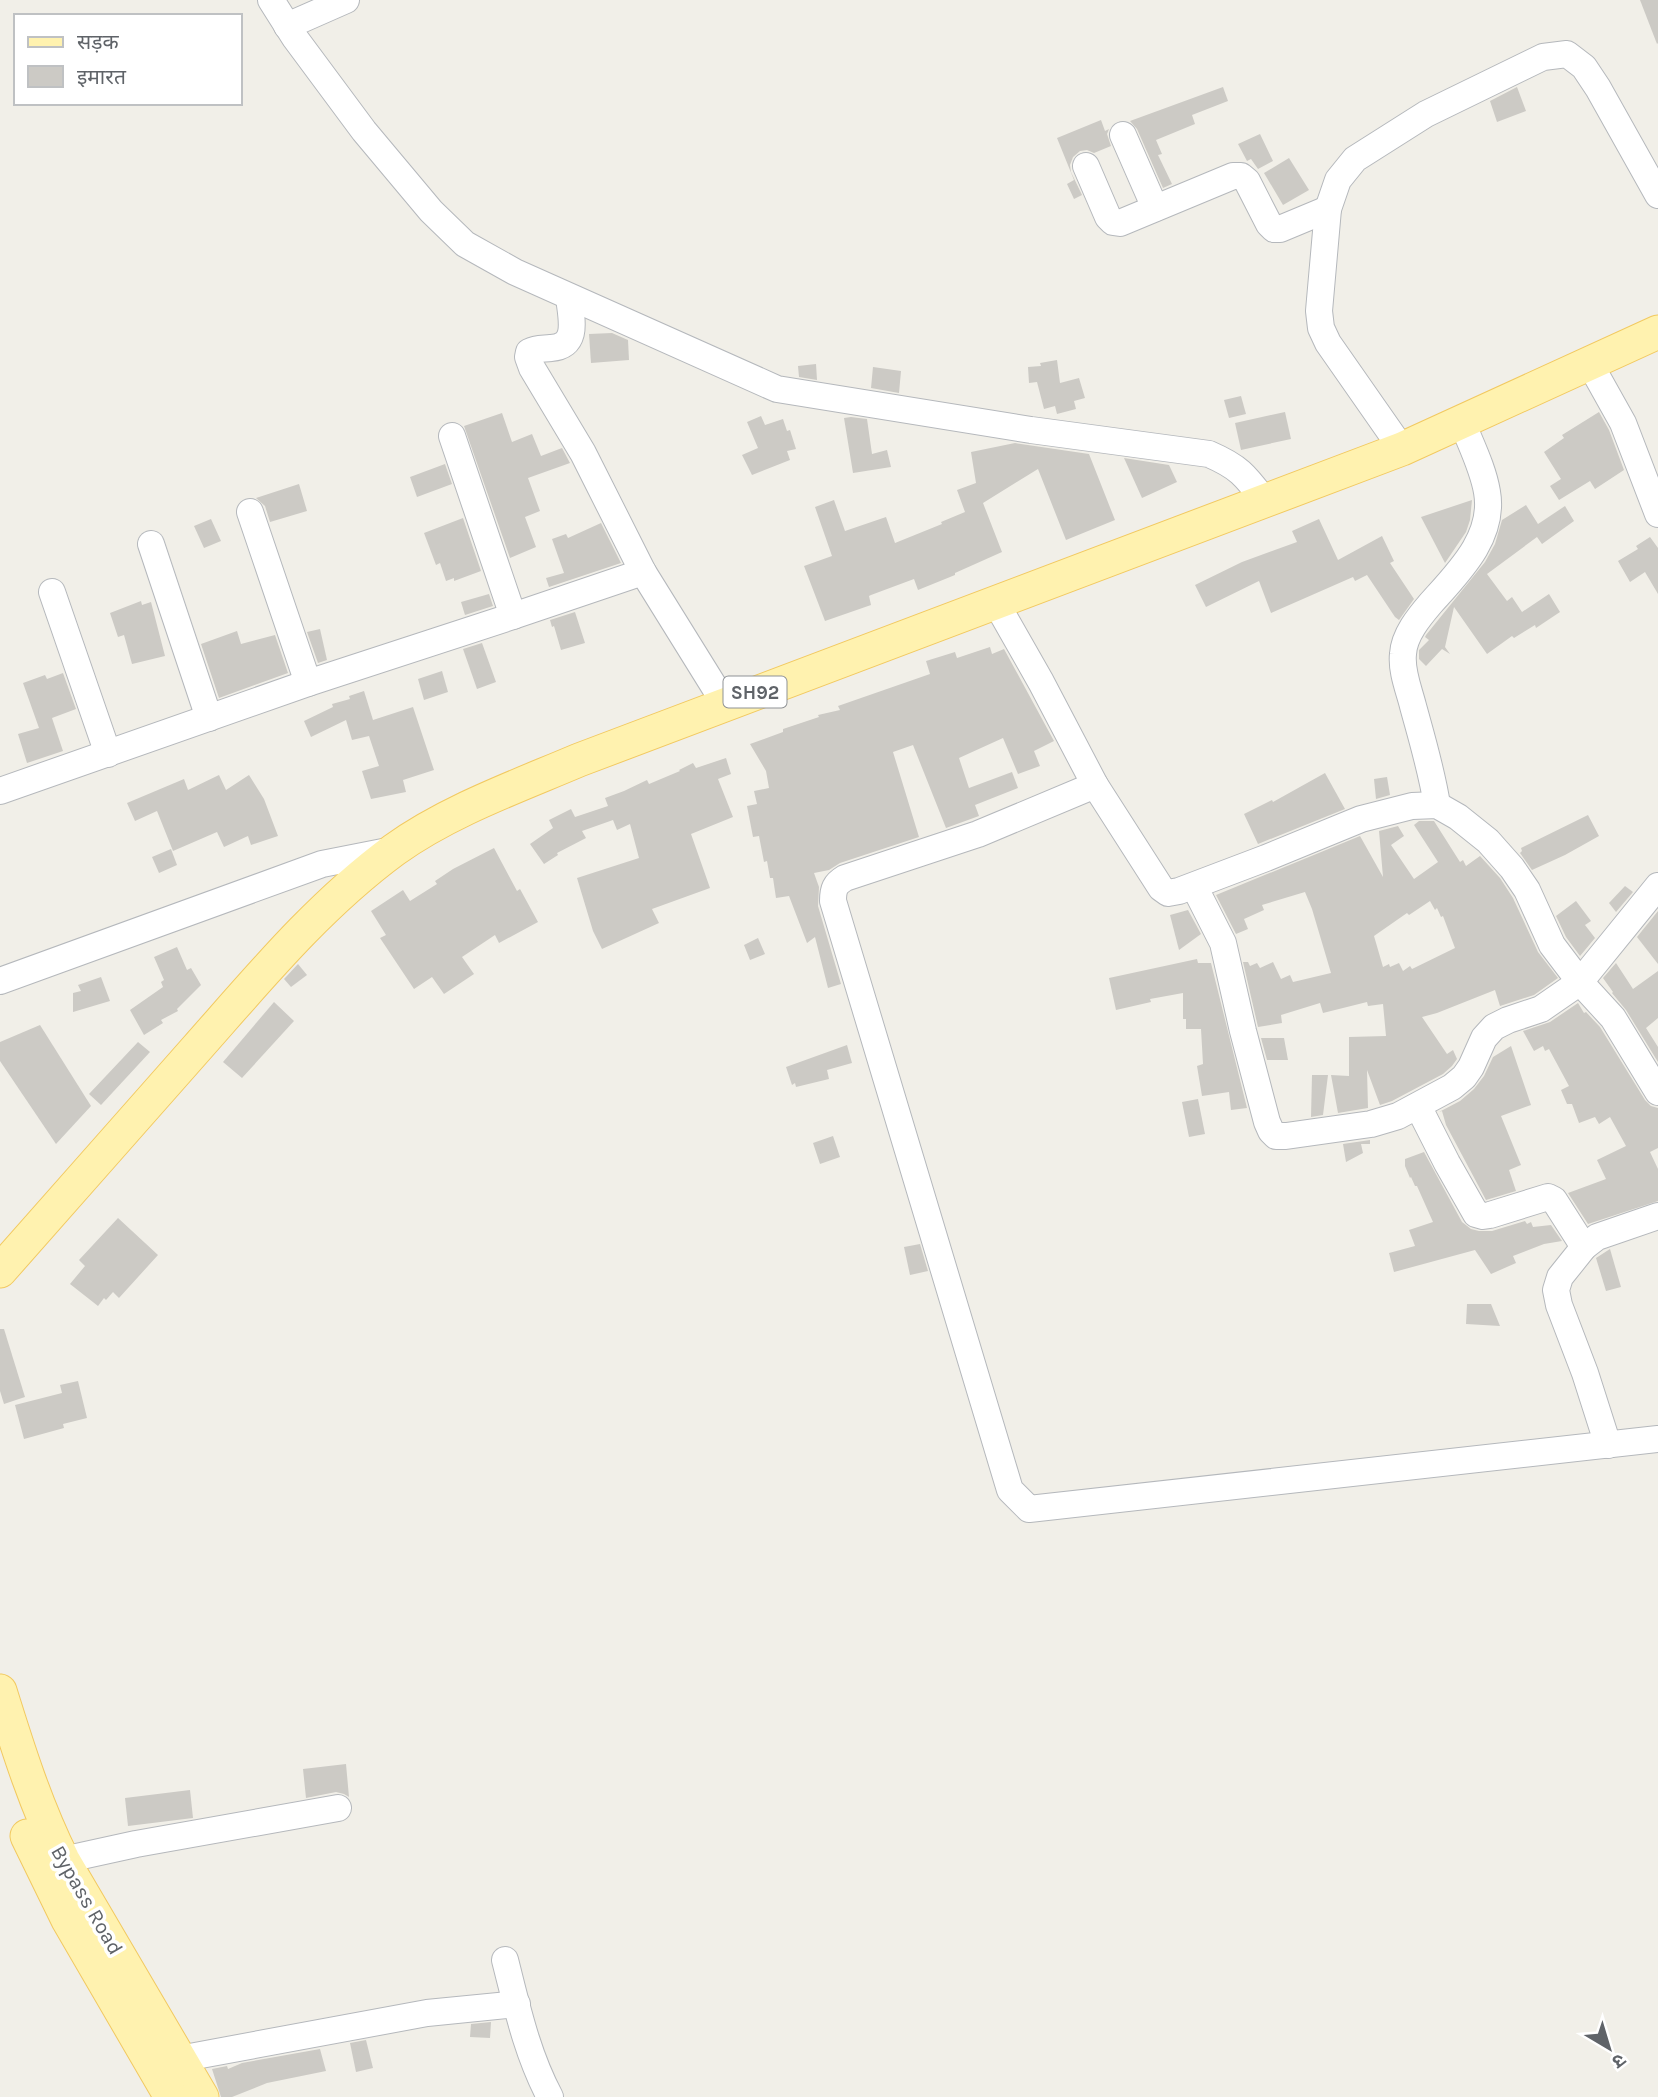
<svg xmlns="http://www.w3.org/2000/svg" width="1658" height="2097" viewBox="0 0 1658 2097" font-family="Karla,'Noto Sans Devanagari',sans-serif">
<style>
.building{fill:#cccac5;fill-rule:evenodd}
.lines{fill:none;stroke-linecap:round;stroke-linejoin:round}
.minor-casing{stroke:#b5b8bc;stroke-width:28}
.major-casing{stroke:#f2c960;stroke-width:35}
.minor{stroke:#fff;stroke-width:26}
.major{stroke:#fff2af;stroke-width:33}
.labels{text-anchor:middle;stroke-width:7;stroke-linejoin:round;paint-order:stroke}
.shield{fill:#fff;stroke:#8f9295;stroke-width:2}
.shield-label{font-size:19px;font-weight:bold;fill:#5f6368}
.street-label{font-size:21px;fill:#5f6368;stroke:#fff}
</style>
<rect width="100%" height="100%" fill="#f1efe8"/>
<g class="building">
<polygon points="1640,0 1658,0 1658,43 1657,44"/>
<polygon points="1223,87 1228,101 1192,115 1195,124 1156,140 1162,154 1158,155 1172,184 1163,188 1137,129 1130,121"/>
<polygon points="1517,87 1526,111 1497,122 1490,101"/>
<polygon points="1101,120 1105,131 1109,129 1107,134 1111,146 1094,153 1087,150 1080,151 1073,157 1070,165 1071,172 1082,195 1074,199 1067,184 1074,180 1057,138"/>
<polygon points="1260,134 1273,161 1258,169 1251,159 1247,161 1238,144"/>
<polygon points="1289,158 1309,190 1283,205 1264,173"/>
<polygon points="612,333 628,340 629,360 591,363 589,334"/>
<polygon points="1057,360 1060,383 1079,378 1085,398 1074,401 1076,409 1057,414 1055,406 1044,409 1037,382 1029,383 1028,367 1041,366 1040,363"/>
<polygon points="816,364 817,380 799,377 798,366"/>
<polygon points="873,367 901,371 899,393 871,388"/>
<polygon points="1241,396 1246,414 1229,418 1224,400"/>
<polygon points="1285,412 1291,439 1241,450 1235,423"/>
<polygon points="1599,412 1609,430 1624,470 1595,489 1590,481 1559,500 1550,486 1561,479 1544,452 1564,438 1562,435"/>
<polygon points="502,413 512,442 532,434 541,456 562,448 570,463 528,478 540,511 525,517 536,547 510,558 464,426"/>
<polygon points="761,416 765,425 783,419 787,431 790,430 796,449 787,451 790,460 752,475 742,455 758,448 747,422"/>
<polygon points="851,417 867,419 872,454 887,450 891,467 853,473 844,418"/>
<polygon points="1015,443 1089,454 1115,520 1066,540 1038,469 983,503 1002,552 955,573 955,575 918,590 914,579 871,595 869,596 871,605 825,621 804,566 832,556 815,507 834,500 845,531 886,517 895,543 942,524 941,522 965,512 957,490 976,483 971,452"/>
<polygon points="1124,458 1169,465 1177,482 1142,498"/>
<polygon points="445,464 452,484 417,497 410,477"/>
<polygon points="299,484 307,511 270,522 265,506 256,498"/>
<polygon points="1472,500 1470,520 1466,532 1445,563 1421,517"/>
<polygon points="1526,505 1538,524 1565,506 1574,521 1542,544 1537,537 1487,574 1507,601 1512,597 1522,612 1549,594 1560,612 1536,628 1535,625 1514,638 1512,636 1487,654 1454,607 1445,647 1450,654 1442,649 1426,666 1419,659 1419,650 1429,640 1425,637 1426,635 1485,562 1495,544 1502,520"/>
<polygon points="463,518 481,571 454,581 454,578 446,581 440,563 436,565 424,533"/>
<polygon points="211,519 221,541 204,548 194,526"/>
<polygon points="1319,519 1338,560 1382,536 1394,561 1390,563 1414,599 1399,620 1395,617 1367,575 1355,581 1353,577 1271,613 1259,581 1206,607 1195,585 1242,562 1297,542 1292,531"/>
<polygon points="601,523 621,563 549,587 546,578 564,573 552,539 566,534 568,538"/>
<polygon points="1650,537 1658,548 1658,594 1645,572 1630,582 1618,561 1638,549 1636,546"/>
<polygon points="489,594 493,606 465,615 461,602"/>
<polygon points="141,601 142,605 151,602 165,656 132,664 124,635 118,637 110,613"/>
<polygon points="575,612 585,643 561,650 554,626 552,627 550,620"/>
<polygon points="320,629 327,660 318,663 307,632"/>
<polygon points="237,631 241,644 275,635 288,673 219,698 201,644"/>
<polygon points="482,643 496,682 477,689 463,649"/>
<polygon points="990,647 992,654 1004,649 1054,741 1034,751 1040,766 1018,774 1003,738 959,758 969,788 1012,772 1018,788 975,805 979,816 946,828 913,745 893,752 919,837 840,863 829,870 814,873 819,887 818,906 841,984 828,988 815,937 807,943 789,896 776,898 773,878 770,878 767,861 764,862 759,836 753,837 747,806 757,804 754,791 769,788 766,771 750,744 783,732 783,729 819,717 818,715 840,710 838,706 930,674 926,661 955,652 957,658"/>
<polygon points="442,671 448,692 424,700 418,679"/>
<polygon points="63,673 76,709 52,718 63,751 27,763 18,734 39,728 23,683 45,675 47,679"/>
<polygon points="364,691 373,720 413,707 434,770 403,780 406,792 371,799 362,771 379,766 369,736 352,740 346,720 311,737 304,721 333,707 332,704 350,699 349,696"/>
<polygon points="726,758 731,774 718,779 733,817 691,834 710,888 652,909 659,923 602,949 593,931 577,878 639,858 630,824 617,830 613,820 582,831 586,838 557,853 558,855 544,864 530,844 553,828 549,820 571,809 575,817 608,806 605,798 624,791 647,780 649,784 680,771 679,770 693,763 696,768"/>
<polygon points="1325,773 1345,809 1258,844 1244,814 1272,800 1273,802"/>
<polygon points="219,775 226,790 249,775 264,799 278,836 251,845 248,836 224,847 217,832 173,851 157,811 135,821 127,803 184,779 188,790"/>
<polygon points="1387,777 1390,795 1376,799 1374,779"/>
<polygon points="1588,815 1599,836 1565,855 1532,870 1520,853 1522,851 1521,848"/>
<path d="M1419,821h15l26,41 3,-2 3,6 14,-10 20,22 13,20 25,54 20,26 -24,17 -34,11 -5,-16 -58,23 -15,4 25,37 6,-4 4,9 -5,7 -9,8 -51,27 -12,4 -13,-35 1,38 -30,5 -7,-38 18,1v-39l37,-1 -3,-32 -15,2 -1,-4 -44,11 -3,-10 -39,12 1,8 -24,4 -15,-65h5l2,4 7,-3 3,5 13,-6 8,17 9,-4 3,7 38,-9 -19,-64 -7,-17 -43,13 2,5 -20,9 4,10 -12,5 -20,-39 144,-59 23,41 -4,-46 19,-5 6,10 -13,9 23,34 24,-17 -24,-37zM1430,901l5,9 2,-2 4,9 2,-1 12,32 -43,21 -2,-3 -7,5 -4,-8 -9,4 -1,-3 -6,3 -9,-31 33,-23 2,2z"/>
<polygon points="494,848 517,891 520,889 538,922 499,943 495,935 462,957 474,974 444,994 432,977 414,989 380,938 386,935 371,911 403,890 410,901 437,884 435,881 453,869"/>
<polygon points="171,849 177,865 159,873 152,857"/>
<polygon points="1625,886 1633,892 1616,912 1609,903"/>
<polygon points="1576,901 1591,921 1585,925 1595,938 1580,956 1566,937 1556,916"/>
<polygon points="1188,910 1201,934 1179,950 1170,915"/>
<polygon points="1658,911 1658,964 1637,937"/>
<polygon points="758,938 765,954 750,960 744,945"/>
<polygon points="177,947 187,970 191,968 201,985 177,1009 178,1011 161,1020 163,1023 144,1035 130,1010 163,987 161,982 164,980 154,957"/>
<polygon points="1197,959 1198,963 1211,963 1247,1108 1231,1110 1229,1092 1202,1096 1197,1066 1203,1064 1201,1029 1186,1029 1186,1019 1183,1019 1183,993 1150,999 1151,1002 1116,1010 1109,978"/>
<polygon points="1616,963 1633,989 1658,971 1658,1018 1646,1028 1658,1047 1658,1062 1626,1010 1612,993 1613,992 1603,978"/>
<polygon points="298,964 307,975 291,987 284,979"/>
<polygon points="101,977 110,1001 73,1012 73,993 81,991 78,985"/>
<polygon points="274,1002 294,1021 242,1078 223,1062"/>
<polygon points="1578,1003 1584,1013 1586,1012 1600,1027 1645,1100 1651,1106 1658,1108 1658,1148 1650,1152 1658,1169 1658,1201 1588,1224 1568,1193 1606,1179 1597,1160 1626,1146 1610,1117 1599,1124 1595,1117 1579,1123 1572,1104 1567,1104 1561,1090 1569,1086 1549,1049 1545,1051 1543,1046 1534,1051 1523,1031 1550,1022"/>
<polygon points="40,1025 91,1106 56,1144 0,1061 0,1042"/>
<polygon points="1261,1038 1284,1038 1288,1060 1267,1060"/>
<polygon points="138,1042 150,1052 101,1105 89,1094"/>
<polygon points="847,1045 852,1063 827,1070 829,1079 796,1087 795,1083 792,1085 786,1067"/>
<polygon points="1511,1046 1531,1105 1501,1116 1521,1165 1509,1170 1516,1191 1486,1200 1446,1125 1442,1111 1439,1112 1460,1101 1474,1089 1484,1076 1493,1057"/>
<polygon points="1312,1075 1328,1075 1323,1115 1311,1117"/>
<polygon points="1198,1099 1205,1134 1189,1137 1182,1102"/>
<polygon points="833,1136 840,1157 820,1164 813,1143"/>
<polygon points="1370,1140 1370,1144 1361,1144 1363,1153 1346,1162 1343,1144"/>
<polygon points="1424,1152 1462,1222 1471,1229 1479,1231 1492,1231 1525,1221 1527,1224 1531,1222 1533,1227 1551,1225 1562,1241 1544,1244 1513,1256 1516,1263 1491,1274 1475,1250 1394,1272 1389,1253 1415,1246 1409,1230 1433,1222 1417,1186 1415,1186 1411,1177 1410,1178 1405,1166 1405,1159"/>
<polygon points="118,1218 158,1255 119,1298 113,1292 106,1300 104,1298 98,1306 70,1284 85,1266 79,1260"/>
<polygon points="920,1244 928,1271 910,1275 904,1247"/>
<polygon points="1610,1249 1621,1287 1606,1291 1596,1258"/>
<polygon points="1467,1304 1491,1304 1500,1326 1466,1324"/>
<polygon points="0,1329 4,1329 25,1397 4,1404 0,1391"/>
<polygon points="78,1381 87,1418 63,1424 64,1428 24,1439 15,1405 62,1393 60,1385"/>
<polygon points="346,1764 349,1797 344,1794 336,1792 306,1798 303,1769"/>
<polygon points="190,1790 193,1818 128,1826 125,1798"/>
<polygon points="491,2022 490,2038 470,2037 471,2024"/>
<polygon points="366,2040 373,2068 356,2072 350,2043"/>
<polygon points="320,2049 326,2071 267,2083 232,2097 221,2097 212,2069 227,2066 228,2069 242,2063"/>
</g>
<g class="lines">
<defs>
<g id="minor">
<path d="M271,0l24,38 69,93 67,80 34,33 50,28 262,117 254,41 178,24c30,13 36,21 55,46"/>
<polyline points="287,26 346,0"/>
<polyline points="1123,135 1155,208"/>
<polyline points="1086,166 1108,217 1113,222 1120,223 1233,176 1241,176 1247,181 1269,224 1274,229 1280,229 1328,209"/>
<path d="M569,297c2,20 11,49 -18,51 -8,1 -14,0 -22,4l-1,5 4,11 51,85 60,119 82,132"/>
<polyline points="1590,364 1623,423 1658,514"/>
<polyline points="452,436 513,616"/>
<polyline points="1402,449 1328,343 1321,328 1319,311 1328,209 1338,180 1355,159 1426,114 1543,57 1567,54 1584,67 1598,88 1658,195"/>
<polyline points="250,512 308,683"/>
<polyline points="151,544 209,718"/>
<polyline points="52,592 108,754"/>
<polyline points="995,601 1041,682 1095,785 1161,888 1168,893 1179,891 1266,858 1361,819 1412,806 1437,805 1458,817 1488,841 1512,868 1527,890 1552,945 1580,982 1613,1018 1658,1092"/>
<path d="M1095,785l-117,49 -133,44c-10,6 -12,11 -12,23l177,589 19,19 629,-70"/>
<polyline points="0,791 308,683 513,616 643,572"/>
<path d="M1437,805c-5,-33 -15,-66 -24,-99 -4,-16 -12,-35 -10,-52 1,-19 16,-37 28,-51 27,-30 64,-66 56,-111 -4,-24 -16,-47 -25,-70"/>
<polyline points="1194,886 1223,943 1243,1031 1267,1122 1271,1131 1276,1136 1286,1136 1371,1124 1398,1116 1452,1087 1464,1077 1471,1067 1484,1038 1494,1027 1508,1020 1541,1009 1580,982 1658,886"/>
<polyline points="0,981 322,864 393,850"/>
<polyline points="1418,1106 1447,1163 1476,1214 1483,1216 1490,1215 1548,1197 1554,1200 1584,1247"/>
<polyline points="1608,1445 1585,1373 1559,1305 1556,1290 1560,1277 1584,1247 1597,1237 1658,1216"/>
<polyline points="63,1860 136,1844 338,1808"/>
<path d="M505,1960c12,47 22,94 45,137"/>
<polyline points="179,2059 427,2013 517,2004"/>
</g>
<g id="major">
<path d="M0,1271c65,-74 131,-148 196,-222 62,-70 122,-143 198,-199 54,-39 124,-64 185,-90l823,-311 256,-117"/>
<path d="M0,1691c18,58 36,115 63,169l139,237"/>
<polyline points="27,1836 68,1920 171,2097"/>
</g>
</defs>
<use href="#minor" class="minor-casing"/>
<use href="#major" class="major-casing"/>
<use href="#minor" class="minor"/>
<use href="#major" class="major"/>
</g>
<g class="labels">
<rect class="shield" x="723.5" y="676.5" width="63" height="31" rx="5"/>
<g class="shield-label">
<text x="755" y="699">SH92</text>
</g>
<g class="street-label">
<text transform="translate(87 1900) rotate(60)" y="7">Bypass Road</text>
</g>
</g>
<rect x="14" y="14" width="228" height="91" fill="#ffffff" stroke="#bfc1c3" stroke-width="2"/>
<rect x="28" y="37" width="35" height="10" fill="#fff2af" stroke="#bfc1c3" stroke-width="2"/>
<text x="77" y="49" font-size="21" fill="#5f6368">सड़क</text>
<rect x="28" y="66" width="35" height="21" fill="#cccac5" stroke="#bfc1c3" stroke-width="2"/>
<text x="77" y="84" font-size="21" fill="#5f6368">इमारत</text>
<g transform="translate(1609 2048) rotate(142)" stroke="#ffffff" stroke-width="5" paint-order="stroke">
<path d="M0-5L12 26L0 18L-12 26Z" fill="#5f6368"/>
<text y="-10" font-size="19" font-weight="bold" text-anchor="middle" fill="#5f6368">उ</text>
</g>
</svg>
